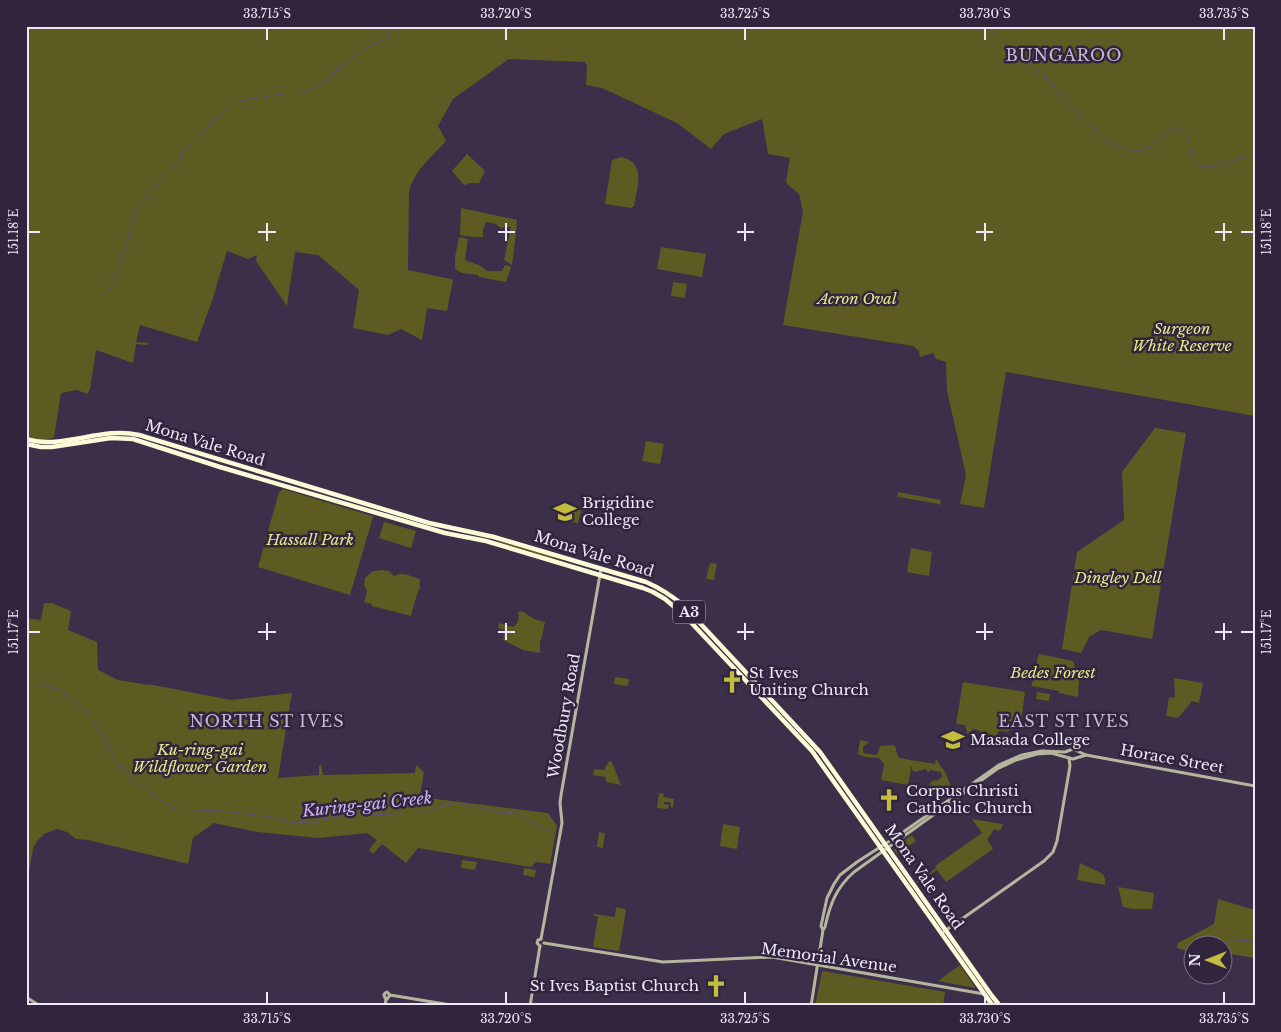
<svg xmlns="http://www.w3.org/2000/svg" width="1281" height="1032" viewBox="0 0 1281 1032" font-family="'Libre Baskerville',serif">
<style>
.green{fill:#5d5b21}
.lines{fill:none;stroke-linecap:round;stroke-linejoin:round}
.stream{stroke:#634e76;stroke-width:1}
.secondary{stroke:#b6b69f;stroke-width:3}
.highway{stroke:#fbfbd7;stroke-width:4.5}
.ticks{fill:none;stroke:#eee7f8;stroke-width:2}
.labels{text-anchor:middle;stroke-width:5;stroke-linejoin:round;paint-order:stroke}
.shield{fill:#31253e;stroke:#b5adc0;stroke-width:1}
.shield-label{font-size:14px;font-weight:bold;fill:#eee7f8}
.park-label{font-size:15px;font-style:italic;fill:#ebe988;stroke:#31253e}
.street-label{font-size:15px;fill:#eee7f8;stroke:#31253e}
.poi-label{font-size:15px;fill:#eee7f8;stroke:#31253e;text-anchor:start}
.neighbourhood-label{font-size:16px;letter-spacing:1px;fill:#c6b8d8;stroke:#31253e}
.water-label{font-size:16px;font-style:italic;fill:#d1b3f5;stroke:#31253e}
.neatline{fill:none;stroke:#eee7f8;stroke-width:2}
.ticks-label{font-size:12px;text-anchor:middle;fill:#eee7f8}
</style>
<rect width="100%" height="100%" fill="#3b2f49"/>
<g class="green">
<path d="M26,26h1229v390l-249,-44 -22,136 -24,-4 6,-29 -19,-84 -1,-29 -10,-3 -3,-6 -13,4 -1,-6 -6,-5 -130,-21 20,-114 -4,-17 -12,-10 -1,-3 4,-23 -22,-4 -6,-35 -38,15 -13,15 -34,-26 -75,-35 -16,-3 1,-19 -2,-4 -76,-3 -56,40 -15,27 8,15c-14,16 -33,30 -37,52l-1,77 43,9 2,1 -6,31 -20,-3 -5,32 -21,-11 -13,6 -35,-7 6,-38 -41,-35 -23,-3 -8,54 -31,-45 1,-6 -9,4 -21,-8 -15,50 -15,41 -57,-17 -4,17 13,1 -1,2 -12,-1 -3,19 -37,-13 -6,39 -3,5 -10,-4 -16,3 -7,45 -28,4z"/>
<polygon points="467,154 485,171 479,183 471,183 464,185 452,171"/>
<path d="M621,157c26,5 16,31 13,49l-3,2 -26,-4 7,-44z"/>
<polygon points="461,208 517,220 515,242 512,265 504,260 511,227 503,227 502,229 496,224 486,222 483,230 483,237 472,237 460,235"/>
<polygon points="459,237 468,239 465,260 481,266 487,271 502,271 505,265 511,267 506,282 479,277 478,275 462,273 455,269 455,257"/>
<polygon points="661,247 706,254 702,277 657,269"/>
<polygon points="673,282 687,284 685,298 671,296"/>
<polygon points="1155,428 1186,433 1152,639 1101,630 1089,637 1081,653 1062,649 1077,552 1124,520 1122,472"/>
<polygon points="646,441 664,444 660,464 642,461"/>
<polygon points="283,489 372,516 373,517 350,595 258,567 279,492"/>
<polygon points="898,492 941,500 940,506 939,504 899,497 897,498"/>
<path d="M563,505l3,1 -2,4 4,1 1,-3h13l-4,15 -13,-2c0,-6 -3,-11 -2,-16z"/>
<polygon points="384,522 416,531 411,548 379,538"/>
<polygon points="493,539 551,556 566,562 510,546"/>
<polygon points="911,548 932,552 929,576 907,572"/>
<polygon points="710,563 717,564 714,580 706,579"/>
<path d="M382,570l7,1 5,5c10,-5 17,1 26,3v9l-3,6 -6,22 -39,-10v-2l-8,-2 3,-11 -3,-6 1,-7 8,-7h2z"/>
<polygon points="44,603 52,603 71,611 68,630 97,642 98,670 118,680 149,685 148,684 231,700 292,693 278,778 319,775 319,767 321,764 323,775 415,773 416,765 424,772 420,797 548,813 557,826 550,864 536,862 531,867 418,848 406,863 382,844 373,854 369,850 377,840 367,833 318,838 257,832 214,823 193,838 188,864 88,840 76,839 67,832 57,829 44,834 37,841 33,849 26,888 26,618 41,620"/>
<path d="M522,611l12,8 11,3 -4,19h-1v12l-17,-3 -20,-10 2,-10 -7,-2 1,-5 14,4c5,-4 7,-8 5,-15z"/>
<polygon points="1039,654 1073,661 1079,680 1078,697 1059,693 1059,691 1031,686 1033,681 1038,656"/>
<polygon points="615,677 629,679 628,686 614,684"/>
<polygon points="1174,678 1203,683 1199,703 1192,701 1178,718 1166,716 1169,697 1175,698"/>
<polygon points="963,682 1025,692 1020,729 1013,729 1006,732 1003,731 998,731 997,736 994,737 981,735 980,731 974,729 972,730 971,736 968,736 965,725 956,724"/>
<polygon points="1037,692 1050,694 1049,701 1036,699"/>
<polygon points="860,740 869,742 863,747 863,753 877,755 880,746 894,745 896,748 896,751 899,758 935,764 936,759 945,772 953,791 940,801 934,798 931,798 929,796 932,788 929,787 930,783 934,780 937,781 942,777 941,772 930,770 929,772 927,772 927,770 923,769 922,771 920,770 917,772 912,770 912,767 909,768 911,768 908,785 881,780 884,764 879,758 865,757 858,754"/>
<polygon points="609,761 612,762 621,785 606,782 606,777 593,775 594,769 604,770"/>
<polygon points="659,793 664,794 663,797 674,799 673,807 671,807 670,802 664,802 664,804 669,805 668,809 657,808"/>
<polygon points="972,819 1003,824 1001,829 998,831 995,829 992,831 991,835 987,839 993,849 946,882 937,870 917,883 916,882 936,868 935,866 982,833"/>
<polygon points="723,824 740,827 737,849 720,846"/>
<polygon points="599,832 605,833 603,848 597,847"/>
<polygon points="912,835 916,841 897,854 894,851 895,847"/>
<polygon points="462,860 477,862 475,870 461,868"/>
<polygon points="1080,863 1103,874 1105,879 1105,885 1077,880"/>
<polygon points="524,868 536,870 535,877 523,875"/>
<polygon points="1118,887 1154,893 1152,909 1133,909 1123,907"/>
<polygon points="1218,899 1255,910 1255,958 1224,953 1224,944 1194,944 1193,953 1177,948 1178,943 1214,924"/>
<polygon points="616,907 625,909 626,911 619,951 593,947 598,917 593,915 594,914 615,917"/>
<polygon points="960,965 975,987 975,988 938,981"/>
<polygon points="822,971 823,971 945,992 943,1006 815,1006"/>
</g>
<g class="lines">
<g class="stream">
<polyline points="988,26 994,35 1011,52 1044,76 1054,86 1070,107 1113,145 1126,149 1137,151 1147,148 1175,127 1181,129 1189,139 1191,158 1197,165 1204,167 1213,167 1255,154"/>
<polyline points="110,290 126,247 135,213 193,141 234,102 281,94 303,93 324,83 341,66 363,50 388,38 389,26"/>
<polyline points="26,683 39,684 61,690 81,706 97,725 106,740 115,760 127,774 161,801 176,809 222,811 264,816 277,818 294,823 311,822 338,816 425,813 445,805 459,803 497,812 519,813 534,824 544,829 550,831"/>
<path d="M1197,944c20,0 38,-4 58,-4"/>
</g>
<g class="secondary">
<path d="M823,930l2,-3c5,-23 11,-39 29,-55l143,-103 19,-9 21,-6 14,-1 22,6 13,-4"/>
<polyline points="942,933 1044,861 1053,852 1057,841 1070,766 1069,758"/>
<polyline points="541,939 562,823 560,803 561,795 601,569"/>
<polyline points="544,943 663,962 772,957 984,994"/>
<polyline points="540,946 537,943 538,940 541,939"/>
<polyline points="384,995 385,993 387,992 390,995 457,1006"/>
<polyline points="384,995 385,998 387,999 390,995"/>
<polyline points="26,997 40,1006"/>
<polyline points="385,1006 386,999"/>
<polyline points="530,1006 540,946"/>
<polyline points="811,1006 823,930 821,926 827,898 834,884 840,875 857,862 899,835 999,765 1022,755 1042,751 1065,752 1073,749 1086,755 1255,786"/>
</g>
<g class="highway">
<path d="M26,439c38,11 75,-13 113,-4l290,88 65,14 152,45c14,6 26,14 37,23l137,147 172,244 8,10"/>
<polyline points="26,444 41,447 52,447 111,438 133,439 220,467 428,528 445,533 486,541 643,588 653,592 665,599 684,615 812,751 993,1006"/>
</g>
</g>
<path class="ticks" d="M267,28v12M506,28v12M745,28v12M985,28v12M1224,28v12M267,223v18M506,223v18M745,223v18M985,223v18M1224,223v18M28,232h12M258,232h18M498,232h17M737,232h17M976,232h17M1215,232h17M1241,232h13M267,623v17M506,623v17M745,623v17M985,623v17M1224,623v17M28,632h12M258,632h18M498,632h17M737,632h17M976,632h17M1215,632h17M1241,632h13M267,992v12M506,992v12M745,992v12M985,992v12M1224,992v12"/>
<defs>
<symbol id="school-bare" viewBox="-9 -9 18 18"><path d="M0-5L7-2L0 1L-7-2ZM-4 1L0 2.5L4 1V4Q0 6-4 4Z" fill="#c2bd3f" stroke="#31253e" stroke-width="2.5" paint-order="stroke"/></symbol>
<symbol id="church-bare" viewBox="-9 -9 18 18"><path d="M-1.2-6h2.4v3.5h3.3v2.4h-3.3V6h-2.4V-.1h-3.3v-2.4h3.3Z" fill="#c2bd3f" stroke="#31253e" stroke-width="2.5" paint-order="stroke"/></symbol>
</defs>
<g fill-rule="evenodd">
<use href="#school-bare" x="549" y="496" width="32" height="32"/>
<use href="#church-bare" x="716" y="666" width="32" height="32"/>
<use href="#school-bare" x="937" y="724" width="32" height="32"/>
<use href="#church-bare" x="873" y="784" width="32" height="32"/>
<use href="#church-bare" x="700" y="970" width="32" height="32"/>
</g>
<g class="labels">
<rect class="shield" x="673" y="600.5" width="32" height="23" rx="4"/>
<g class="shield-label">
<text x="689" y="617">A3</text>
</g>
<g class="park-label">
<text x="857" y="304">Acron Oval</text>
<text x="1182" y="334">Surgeon<tspan x="1182" dy="17">White Reserve</tspan></text>
<text x="310" y="545">Hassall Park</text>
<text x="1118" y="583">Dingley Dell</text>
<text x="1053" y="678">Bedes Forest</text>
<text x="200" y="755">Ku-ring-gai<tspan x="200" dy="17">Wildflower Garden</tspan></text>
</g>
<g class="street-label">
<text transform="translate(205 443) rotate(17)" y="5">Mona Vale Road</text>
<text transform="translate(594 554) rotate(17)" y="5">Mona Vale Road</text>
<text transform="translate(564 716) rotate(-80)" y="5">Woodbury Road</text>
<text transform="translate(1172 759) rotate(10)" y="5">Horace Street</text>
<text transform="translate(924 877) rotate(55)" y="5">Mona Vale Road</text>
<text transform="translate(829 958) rotate(8)" y="5">Memorial Avenue</text>
</g>
<g class="poi-label">
<text x="582" y="508">Brigidine<tspan x="582" dy="17">College</tspan></text>
<text x="749" y="678">St Ives<tspan x="749" dy="17">Uniting Church</tspan></text>
<text x="970" y="745">Masada College</text>
<text x="906" y="796">Corpus Christi<tspan x="906" dy="17">Catholic Church</tspan></text>
<text x="699" y="991" text-anchor="end">St Ives Baptist Church</text>
</g>
<g class="neighbourhood-label">
<text x="1064" y="61">BUNGAROO</text>
<text x="267" y="727">NORTH ST IVES</text>
<text x="1064" y="727">EAST ST IVES</text>
</g>
<g class="water-label">
<text transform="translate(367 804) rotate(-6)" y="6">Kuring-gai Creek</text>
</g>
</g>
<rect width="1281" height="1032" fill="none" stroke="#31253e" stroke-width="55"/>
<g transform="translate(1208 960) rotate(270)"><circle r="24" fill="#31253e" stroke="#7d7388"/>
<path d="M0-4L9 19L0 12L-9 19Z" fill="#c2bd3f"/>
<text y="-8" font-size="14" font-weight="bold" text-anchor="middle" fill="#eee7f8">N</text>
</g>
<rect x="28" y="28" width="1226" height="976" class="neatline"/>
<g class="ticks-label">
<text x="267" y="18">33.715°S</text>
<text x="506" y="18">33.720°S</text>
<text x="745" y="18">33.725°S</text>
<text x="985" y="18">33.730°S</text>
<text x="1224" y="18">33.735°S</text>
<text transform="translate(1267 232) rotate(-90)" y="4">151.18°E</text>
<text transform="translate(14 232) rotate(-90)" y="4">151.18°E</text>
<text transform="translate(1267 632) rotate(-90)" y="4">151.17°E</text>
<text transform="translate(14 632) rotate(-90)" y="4">151.17°E</text>
<text x="267" y="1023">33.715°S</text>
<text x="506" y="1023">33.720°S</text>
<text x="745" y="1023">33.725°S</text>
<text x="985" y="1023">33.730°S</text>
<text x="1224" y="1023">33.735°S</text>
</g>
</svg>
